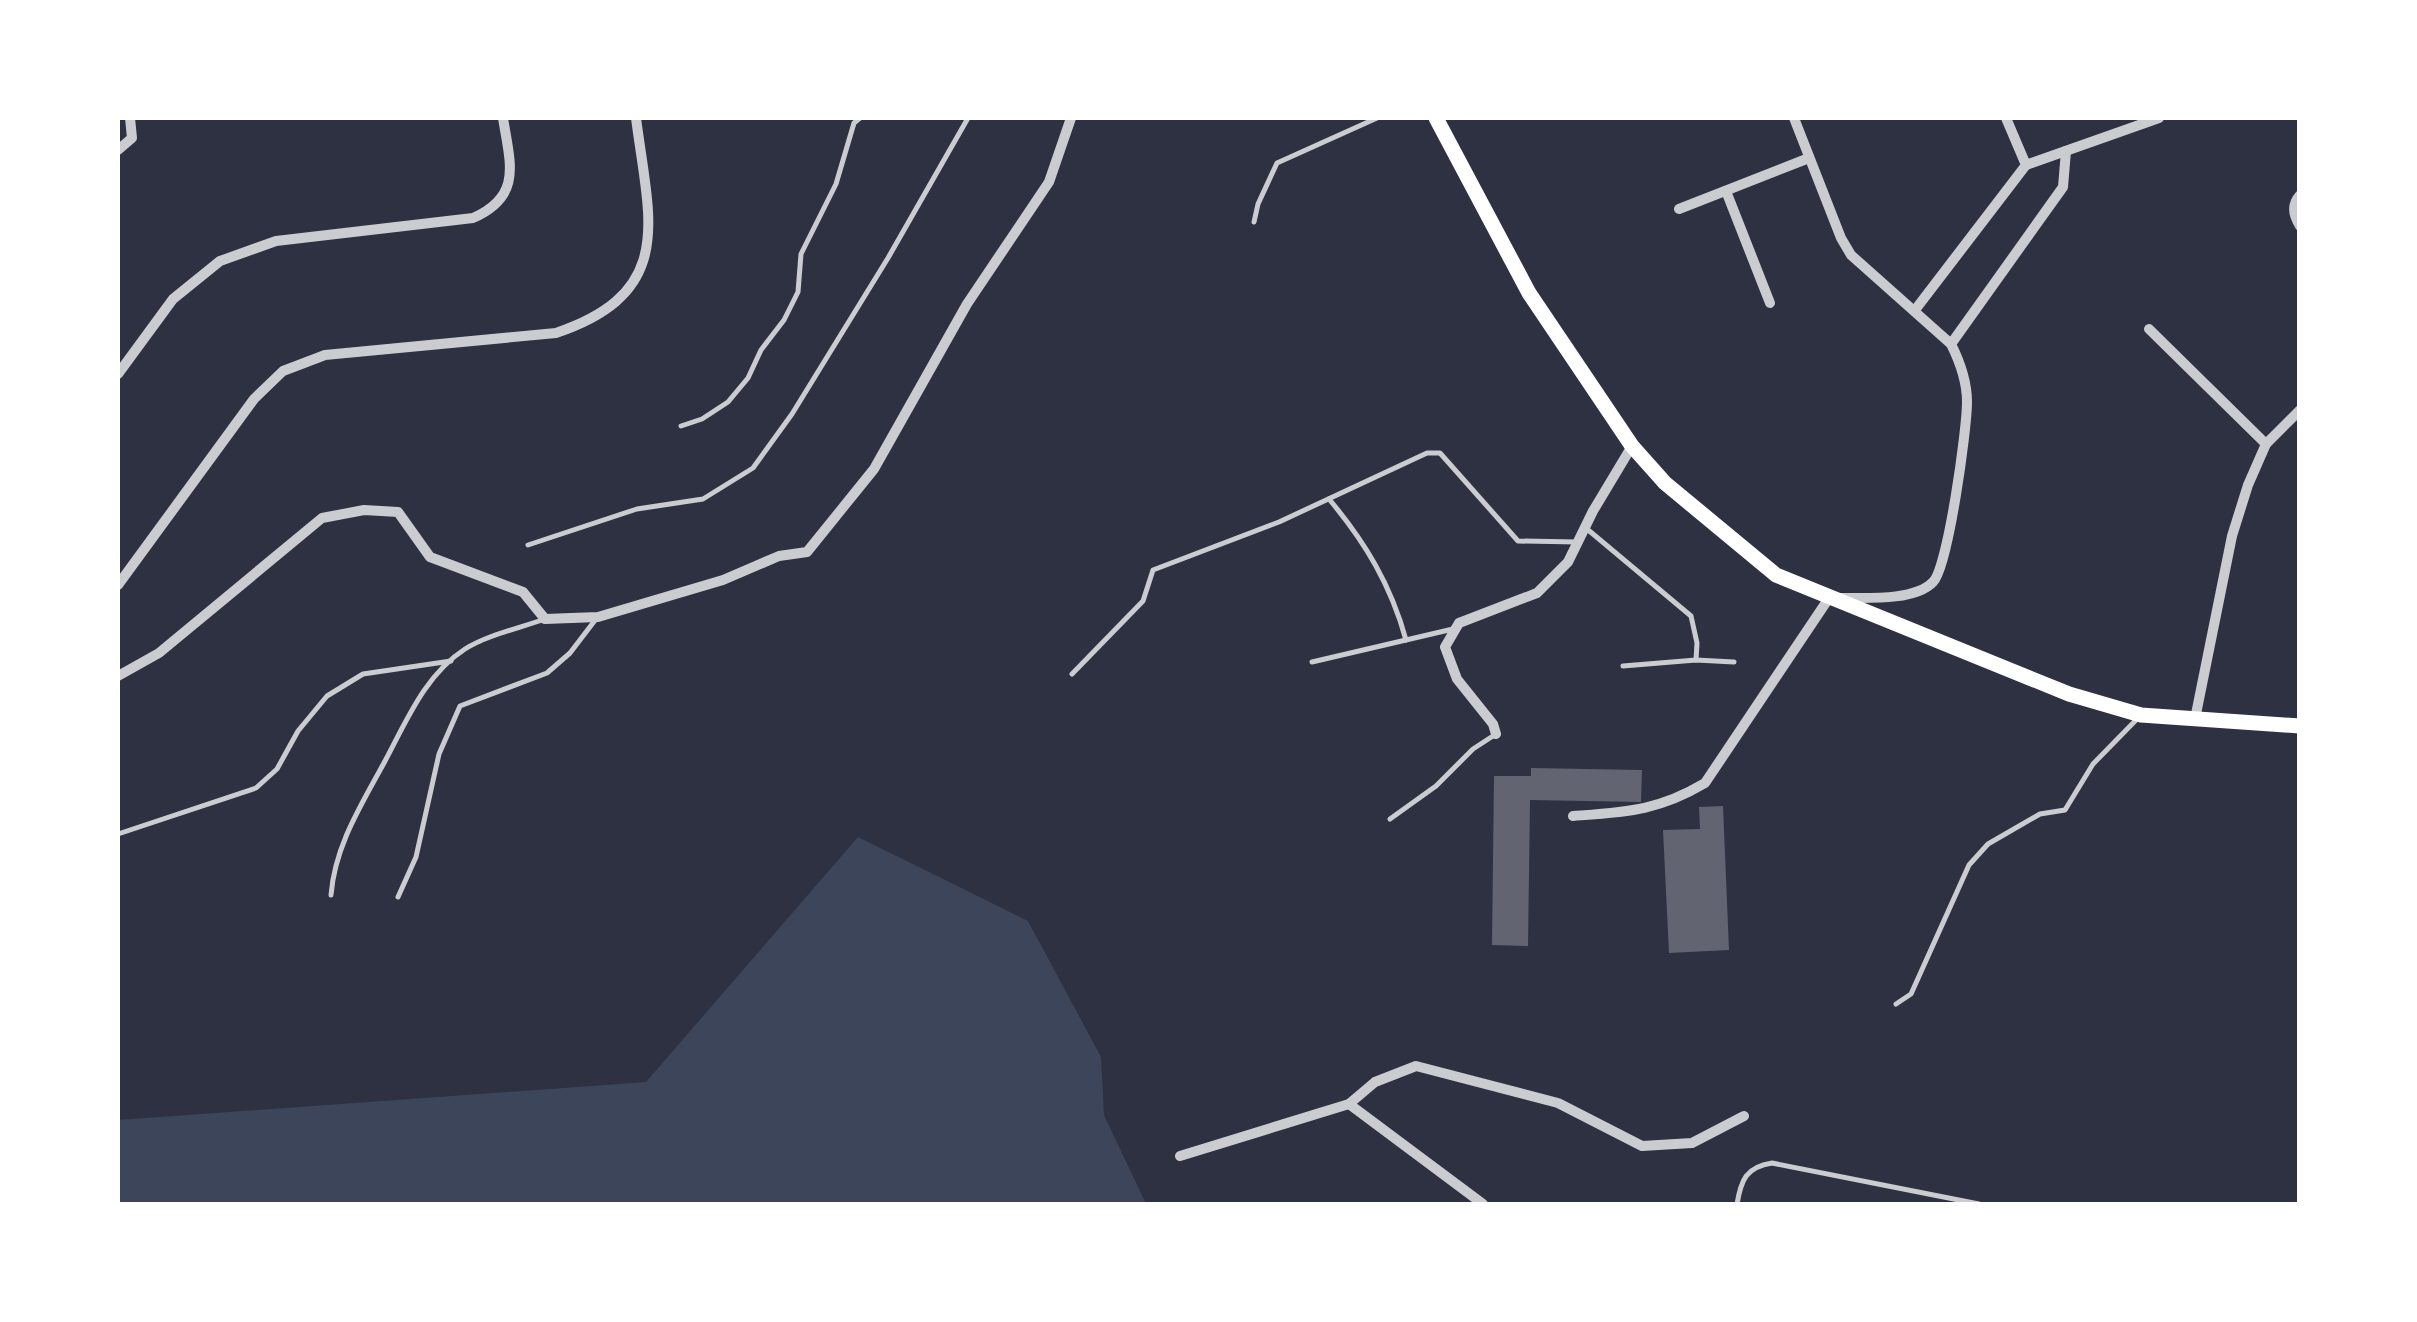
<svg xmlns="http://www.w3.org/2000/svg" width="2417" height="1322" viewBox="0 0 2417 1322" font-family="Ubuntu,sans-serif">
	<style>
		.green { fill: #3c4559 }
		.building { fill: #626471 }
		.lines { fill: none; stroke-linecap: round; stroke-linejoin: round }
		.service { stroke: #caccd0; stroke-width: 5 }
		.minor { stroke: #caccd0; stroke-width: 10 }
		.secondary { stroke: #fff; stroke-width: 15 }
	</style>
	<rect width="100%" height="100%" fill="#2d3142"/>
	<!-- green -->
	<polygon class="green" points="858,837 1028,921 1101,1057 1104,1115 1146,1204 118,1204 118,1120 646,1082"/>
	<!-- building -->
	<g class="building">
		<polygon points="1531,768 1642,770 1641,802 1530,800 1528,946 1492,945 1494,776 1531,776"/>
		<polygon points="1723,806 1729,950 1669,953 1663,830 1700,829 1699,807"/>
	</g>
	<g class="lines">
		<!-- service -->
		<g class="service">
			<polyline points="1254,222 1258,204 1277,163 1377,118"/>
			<polyline points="681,426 702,419 728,402 748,378 761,350 784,320 798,292 801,254 836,184 854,123 860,118"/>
			<path d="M1329,499C1365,542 1391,585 1406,640"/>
			<polyline points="1587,529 1691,616 1697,643 1696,660"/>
			<polyline points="528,545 637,509 703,499 753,468 792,414 888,258 968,118"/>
			<polyline points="1312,662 1453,629"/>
			<polyline points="1623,666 1696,660 1734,662"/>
			<polyline points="1072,674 1143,601 1153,570 1279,522 1427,453 1440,453 1518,541 1577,542"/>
			<polyline points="1390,819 1436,786 1473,749 1496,734"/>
			<polyline points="118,834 256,788 277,769 298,731 327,696 363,674 451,661"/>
			<path d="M331,895C335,845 362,804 385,761C407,720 425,675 465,649C487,635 520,628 545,619"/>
			<polyline points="398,897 416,857 439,754 460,706 547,673 570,653 596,619"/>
			<polyline points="1896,1004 1911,994 1969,865 1988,844 2040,814 2065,810 2093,764 2138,718"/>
			<path d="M1737,1204C1741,1180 1746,1167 1772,1163L1979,1204"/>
		</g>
		<!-- minor -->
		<g class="minor">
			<polyline points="118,150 132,138 130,118"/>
			<polyline points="2026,165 2159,118"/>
			<polyline points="1726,191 1770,303"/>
			<path d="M2300,195C2291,205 2293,215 2300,226"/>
			<polyline points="1679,209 1809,158"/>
			<polyline points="1915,310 2026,165 2006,118"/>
			<polyline points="2149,329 2266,444"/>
			<polyline points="1951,344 2063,187 2066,151"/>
			<path d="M118,374L173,299L220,261L276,241L473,218C523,196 510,163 503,118"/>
			<path d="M118,585L254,399L283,371L325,355L556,333C677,292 649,220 636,118"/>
			<polyline points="118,676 159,653 322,518 364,510 398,512 430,557 523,592 545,619 598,617 723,580 779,556 807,552 874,469 967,304 1049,182 1071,118"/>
			<polyline points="2195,719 2232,536 2248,485 2266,444 2300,410"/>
			<polyline points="1496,734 1493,724 1457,679 1445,647 1459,623 1537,593 1568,562 1593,511 1632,446"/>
			<path d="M1573,816C1626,812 1658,811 1705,783L1829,598C1857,597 1913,603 1933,582C1948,568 1967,429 1967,402C1967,381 1960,362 1951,344L1851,255L1841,238L1794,118"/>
			<polyline points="1349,1104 1483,1204"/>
			<polyline points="1180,1156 1349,1104 1375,1082 1416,1066 1558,1103 1642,1146 1692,1143 1744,1116"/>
		</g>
		<!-- secondary -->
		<polyline class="secondary" points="1436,118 1529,293 1632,446 1665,483 1776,575 2069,694 2141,715 2300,726"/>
	</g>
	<!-- border -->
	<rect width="2417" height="1322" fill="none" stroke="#ffffff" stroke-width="240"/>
</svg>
